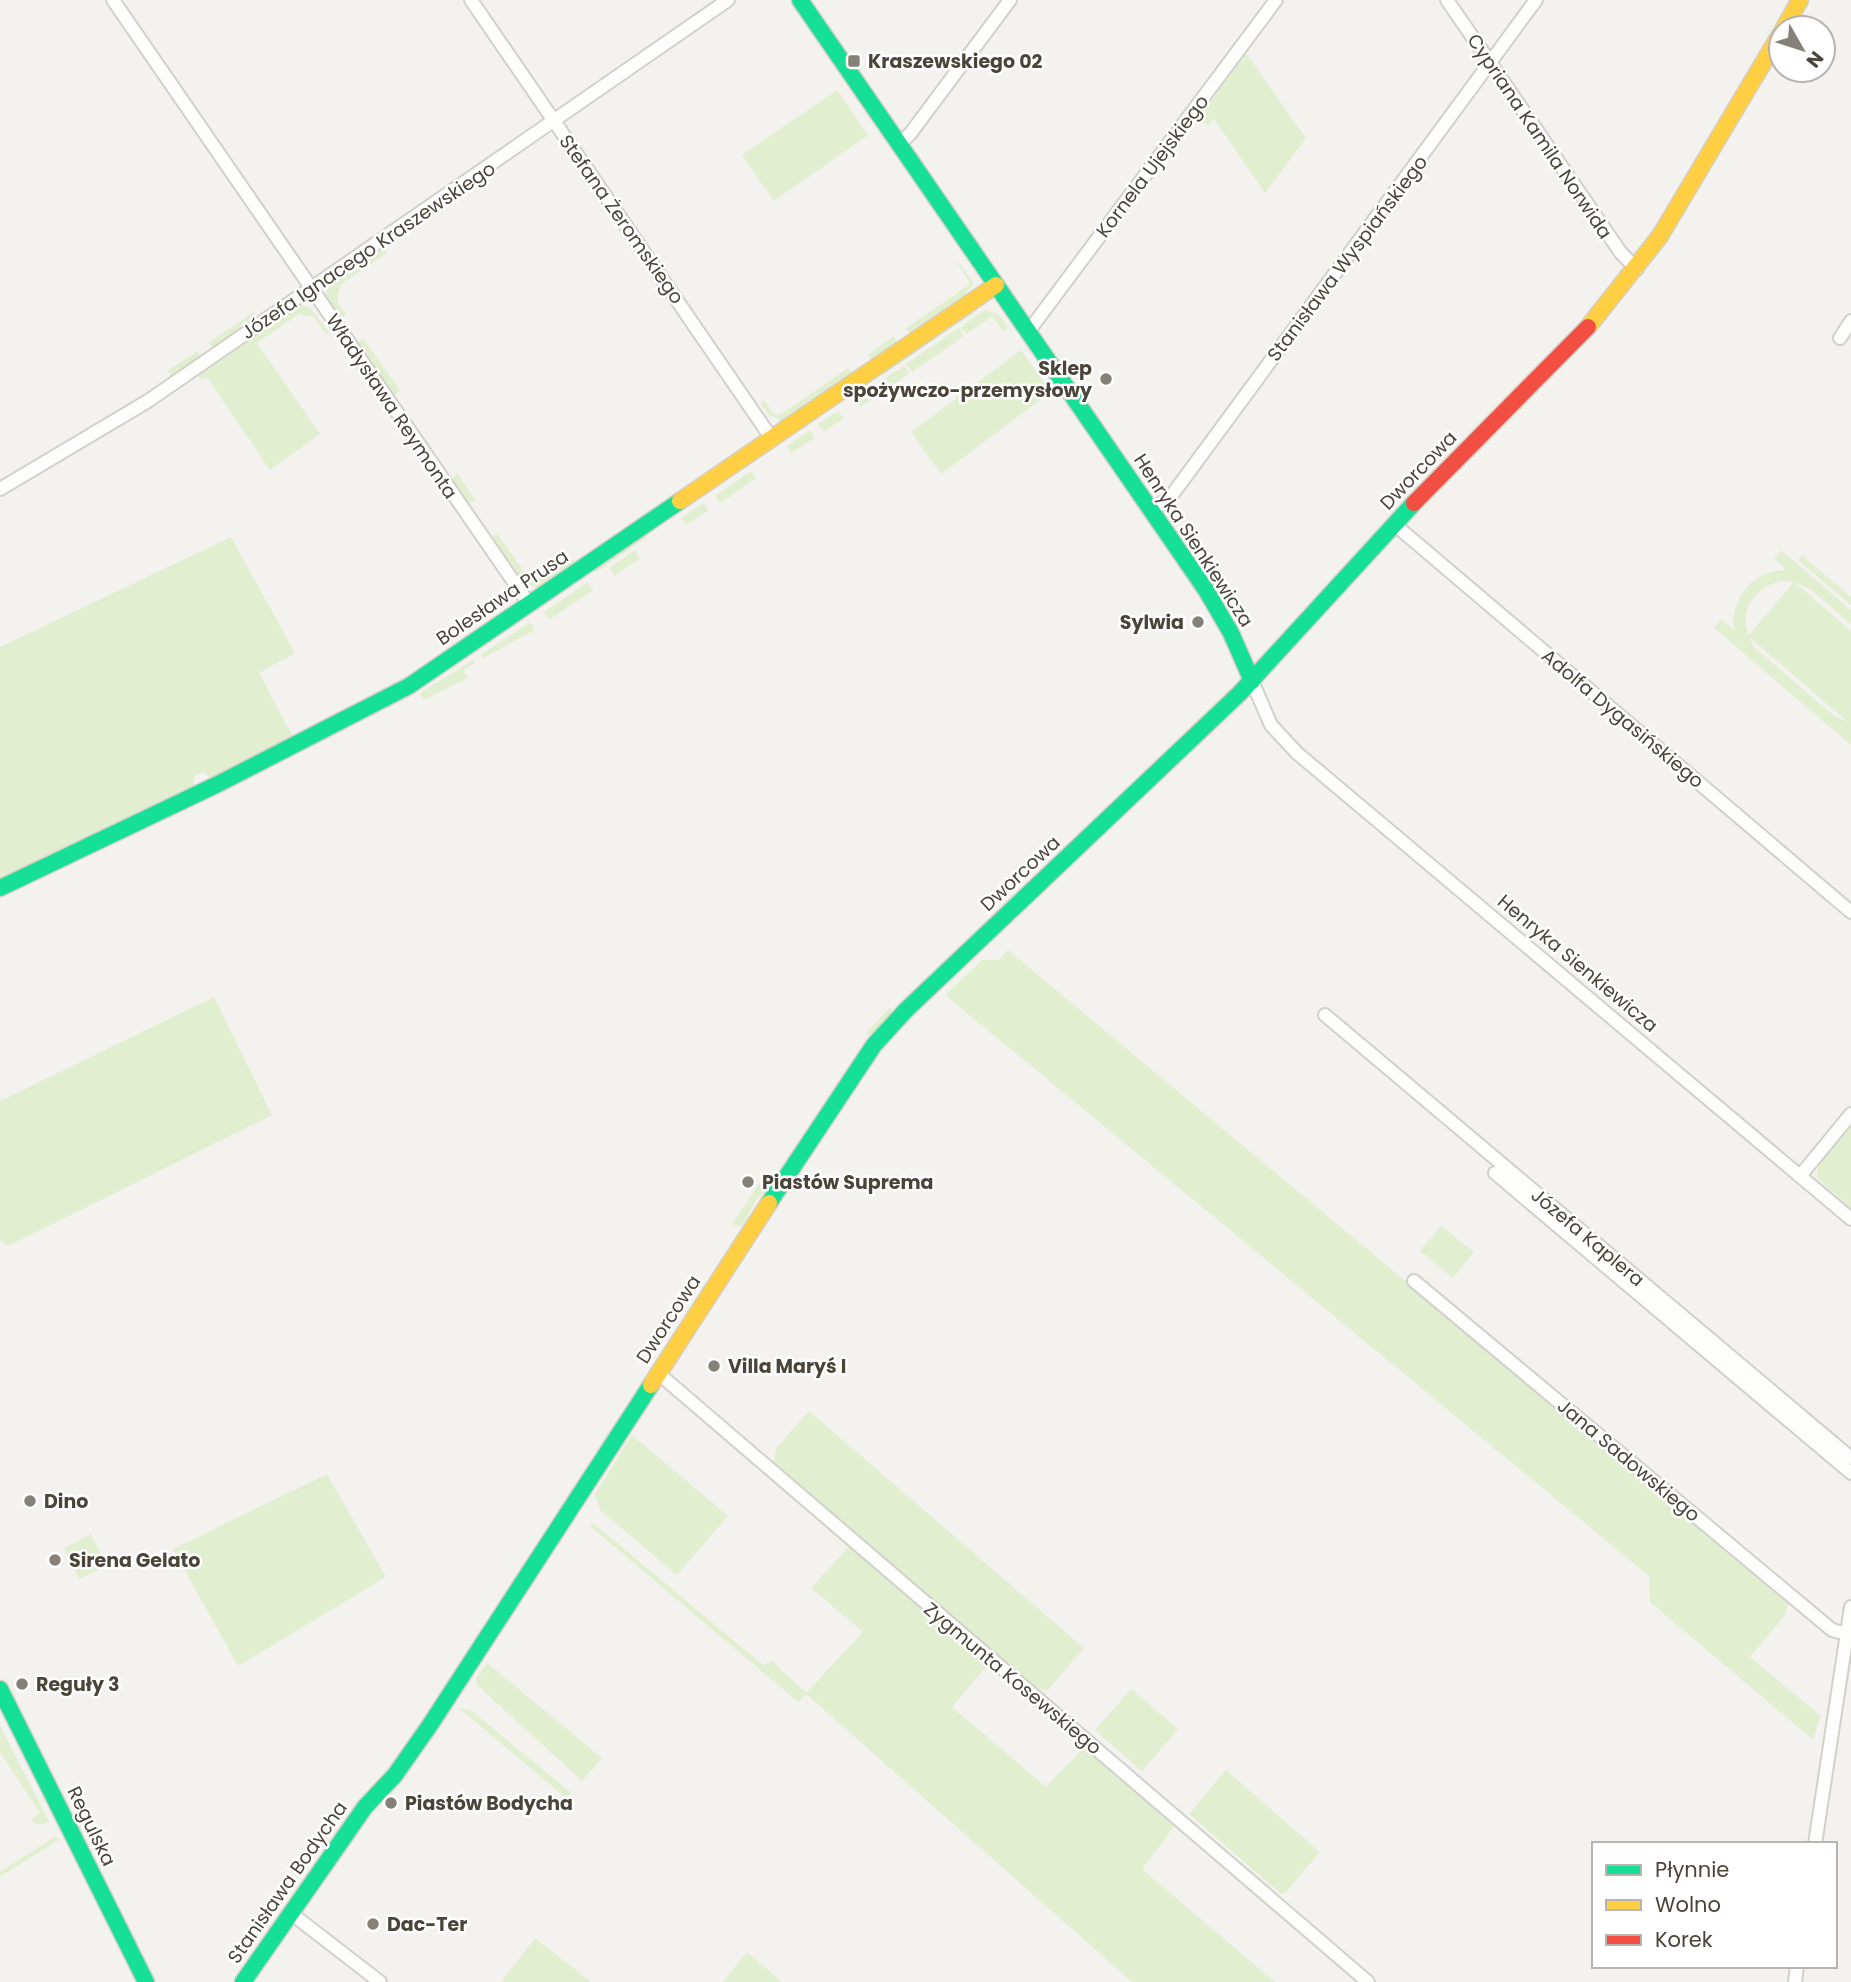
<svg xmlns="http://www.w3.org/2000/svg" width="1851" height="1982" viewBox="0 0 1851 1982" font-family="Poppins,sans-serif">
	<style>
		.green { fill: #e1eecf; fill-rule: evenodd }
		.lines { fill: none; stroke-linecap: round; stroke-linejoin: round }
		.street-casing { stroke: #d2d0cb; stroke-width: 16 }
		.fast-casing { stroke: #d3cfc5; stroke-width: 19 }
		.slow-casing { stroke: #d3cfc5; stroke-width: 19 }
		.jam-casing { stroke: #d3cfc5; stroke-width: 19 }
		.street { stroke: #fdfdfc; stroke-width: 12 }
		.fast { stroke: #16e098; stroke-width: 16 }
		.slow { stroke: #ffcf43; stroke-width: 16 }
		.jam { stroke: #f24e42; stroke-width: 16 }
		.poi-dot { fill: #868178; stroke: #fff; stroke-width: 2.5 }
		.labels { text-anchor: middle; stroke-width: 5; stroke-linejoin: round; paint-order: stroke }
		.poi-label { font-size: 19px; font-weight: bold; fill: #4b4439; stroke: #fff; text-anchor: start }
		.street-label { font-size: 19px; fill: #4b4439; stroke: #fff }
	</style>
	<rect width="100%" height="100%" fill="#f4f2ee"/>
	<!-- green -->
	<g class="green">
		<polygon points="1246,53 1306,138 1265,193 1214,119 1208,126 1199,118"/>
		<polygon points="837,90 868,135 774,201 742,155"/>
		<polygon points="383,248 387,253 340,285 337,301 346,314 340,319 325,296 327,287"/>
		<polygon points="953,254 974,284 966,292 968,296 913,335 905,329 970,284"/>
		<polygon points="299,304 310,308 329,332 326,334 314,317 299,314 257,343 320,434 270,470 207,377 201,380 197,374"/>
		<polygon points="976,307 978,310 883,375 883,370"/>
		<polygon points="984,310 998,314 1008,327 1003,331 992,316 966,334 961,327"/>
		<polygon points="254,312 255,319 214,347 208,343"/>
		<polygon points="959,328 964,336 912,372 906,364"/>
		<polygon points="894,336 898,345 874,361 867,355"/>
		<polygon points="363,338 400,391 393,396 357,345"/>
		<polygon points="1021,350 1051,392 941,474 911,432"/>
		<polygon points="198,351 200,357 171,376 167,371"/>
		<polygon points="904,366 910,373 891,386 885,378"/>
		<polygon points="848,368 853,375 785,422 779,422 779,419 769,415 761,404 764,400 774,414 780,415"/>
		<polygon points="871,388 877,396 860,407 855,399"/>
		<polygon points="838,411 844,418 824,432 818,424"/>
		<polygon points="810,430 815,438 792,453 787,446"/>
		<polygon points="751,471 756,478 720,503 715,496"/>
		<polygon points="457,473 474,498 477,501 466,503 451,480"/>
		<polygon points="704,503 709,510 686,525 681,518"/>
		<polygon points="497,533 527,576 545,578 573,559 576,565 543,587 526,586 491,539"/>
		<polygon points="642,535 647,537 595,573 595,567"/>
		<polygon points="231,537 295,653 259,673 292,735 314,725 315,727 212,780 204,772 194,776 194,789 0,881 0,647"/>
		<polygon points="635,550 640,558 614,576 609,568"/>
		<path d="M1781,550L1851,610V624L1810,589L1794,582L1851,631V745L1714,628L1721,619L1734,630C1730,598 1754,570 1786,570L1774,558ZM1781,581L1794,582L1748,636L1849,723L1834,716L1755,648C1736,620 1747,590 1781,581Z"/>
		<polygon points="1802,555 1851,597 1851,605 1798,560"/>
		<polygon points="588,582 593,590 549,620 544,612"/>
		<polygon points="530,622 535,630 483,658 481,655"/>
		<polygon points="473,660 475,663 463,670 468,678 424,700 420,693"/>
		<polygon points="1008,950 1789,1600 1785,1615 1750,1657 1821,1716 1813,1740 1650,1602 1649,1576 945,995 982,960 999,960"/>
		<polygon points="214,997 272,1115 8,1246 0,1240 0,1101"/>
		<polygon points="890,1007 893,1013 870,1036 866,1033"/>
		<polygon points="1851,1126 1851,1208 1817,1178 1818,1166"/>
		<polygon points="760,1182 764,1193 757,1198 742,1226 732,1225"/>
		<polygon points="1441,1226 1474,1252 1453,1278 1420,1251"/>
		<polygon points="809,1411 1084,1648 1048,1690 1037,1688 774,1464 776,1448"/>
		<polygon points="632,1435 728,1516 677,1575 600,1510 595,1494"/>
		<polygon points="327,1474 386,1577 238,1666 173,1549"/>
		<polygon points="593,1523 763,1665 772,1661 806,1693 863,1632 811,1588 851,1544 988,1659 988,1665 952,1707 1046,1787 1085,1746 1176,1824 1142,1869 1275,1982 1132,1982 806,1694 798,1702 590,1526"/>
		<polygon points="91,1534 107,1566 79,1579 64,1548"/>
		<polygon points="487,1663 602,1758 582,1781 477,1685 476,1679"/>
		<polygon points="1131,1689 1178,1729 1142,1771 1095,1730"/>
		<polygon points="459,1708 471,1710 571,1793 566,1798"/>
		<path d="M0,1726L49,1822C42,1826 36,1825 30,1820L40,1813L0,1752Z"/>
		<polygon points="1226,1770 1320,1852 1285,1893 1281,1894 1189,1814"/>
		<polygon points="56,1836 58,1840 0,1877 0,1872"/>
		<polygon points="535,1938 591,1982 501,1982"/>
		<polygon points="747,1952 782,1982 723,1982"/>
	</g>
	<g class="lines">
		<defs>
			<g id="street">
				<polyline points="113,0 529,604"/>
				<polyline points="471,0 772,439"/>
				<polyline points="1447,0 1621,253 1637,269"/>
				<polyline points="899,144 910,134 1010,0"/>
				<polyline points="1028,332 1276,0"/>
				<polyline points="1840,338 1851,321"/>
				<polyline points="0,489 148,401 728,0"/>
				<polyline points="1152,511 1172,495 1536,0"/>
				<polyline points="1394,524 1851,912"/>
				<polyline points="1252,681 1271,725 1297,753 1851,1219"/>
				<polyline points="1325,1015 1851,1458"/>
				<polyline points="1495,1173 1851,1473"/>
				<polyline points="1800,1176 1851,1114"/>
				<polyline points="1414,1281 1832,1630 1847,1634"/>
				<polyline points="658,1373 1368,1982"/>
				<polyline points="1815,1844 1851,1607"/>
				<polyline points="292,1914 380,1982"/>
				<polyline points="1795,1982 1797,1966"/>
			</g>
			<g id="fast">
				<polyline points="800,0 1206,590 1231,633 1252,681"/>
				<polyline points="0,888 218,784 409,686 680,501"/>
				<polyline points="769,1203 874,1045 906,1010 1240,693 1414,503"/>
				<polyline points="0,1689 146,1982"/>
				<polyline points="243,1982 365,1807 395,1775 430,1725 651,1385"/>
			</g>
			<g id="slow">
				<polyline points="1784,28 1800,0"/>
				<polyline points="1588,327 1660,236 1781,33"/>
				<polyline points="680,501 996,285"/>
				<polyline points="651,1385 769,1203"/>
			</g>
			<polyline id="jam" points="1414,503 1588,327"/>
		</defs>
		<!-- street casing -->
		<use href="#street" class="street-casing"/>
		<!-- fast casing -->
		<use href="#fast" class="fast-casing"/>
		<!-- slow casing -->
		<use href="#slow" class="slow-casing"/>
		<!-- jam casing -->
		<use href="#jam" class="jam-casing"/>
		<!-- street -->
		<use href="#street" class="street"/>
		<!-- fast -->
		<use href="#fast" class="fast"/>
		<!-- slow -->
		<use href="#slow" class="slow"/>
		<!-- jam -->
		<use href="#jam" class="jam"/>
	</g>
	<!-- markers -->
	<g class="poi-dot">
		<rect x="847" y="54" width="14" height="14" rx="3.5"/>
		<circle cx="1106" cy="379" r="7"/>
		<circle cx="1198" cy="622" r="7"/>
		<circle cx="748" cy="1182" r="7"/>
		<circle cx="714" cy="1366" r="7"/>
		<circle cx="30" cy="1501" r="7"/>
		<circle cx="55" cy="1560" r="7"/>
		<circle cx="22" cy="1684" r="7"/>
		<circle cx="391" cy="1803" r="7"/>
		<circle cx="373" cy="1924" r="7"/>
	</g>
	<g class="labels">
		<!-- poi labels -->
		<g class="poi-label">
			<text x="868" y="68">Kraszewskiego 02</text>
			<text x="1092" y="375" text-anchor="end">Sklep<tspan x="1092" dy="22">spożywczo-przemysłowy</tspan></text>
			<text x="1184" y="629" text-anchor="end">Sylwia</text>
			<text x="762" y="1189">Piastów Suprema</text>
			<text x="728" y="1373">Villa Maryś I</text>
			<text x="44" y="1508">Dino</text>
			<text x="69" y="1567">Sirena Gelato</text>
			<text x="36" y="1691">Reguły 3</text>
			<text x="405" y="1810">Piastów Bodycha</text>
			<text x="387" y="1931">Dac-Ter</text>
		</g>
		<!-- street labels -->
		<g class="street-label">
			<text transform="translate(1540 136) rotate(56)" y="7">Cypriana Kamila Norwida</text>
			<text transform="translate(1152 166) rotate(-53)" y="7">Kornela Ujejskiego</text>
			<text transform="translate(622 219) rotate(55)" y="7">Stefana Żeromskiego</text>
			<text transform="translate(368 250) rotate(-34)" y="7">Józefa Ignacego Kraszewskiego</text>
			<text transform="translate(1347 258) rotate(-53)" y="7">Stanisława Wyspiańskiego</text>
			<text transform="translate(392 406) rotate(56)" y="7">Władysława Reymonta</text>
			<text transform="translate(1418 470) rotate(-46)" y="7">Dworcowa</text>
			<text transform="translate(1194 540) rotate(57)" y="7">Henryka Sienkiewicza</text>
			<text transform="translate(502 597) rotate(-34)" y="7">Bolesława Prusa</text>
			<text transform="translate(1623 718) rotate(40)" y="7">Adolfa Dygasińskiego</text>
			<text transform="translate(1020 873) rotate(-43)" y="7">Dworcowa</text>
			<text transform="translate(1578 963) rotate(40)" y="7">Henryka Sienkiewicza</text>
			<text transform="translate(1588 1237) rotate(40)" y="7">Józefa Kaplera</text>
			<text transform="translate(668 1319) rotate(-57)" y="7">Dworcowa</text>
			<text transform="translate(1629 1460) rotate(40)" y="7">Jana Sadowskiego</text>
			<text transform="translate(1013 1678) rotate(40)" y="7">Zygmunta Kosewskiego</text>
			<text transform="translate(92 1826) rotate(64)" y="7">Regulska</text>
			<text transform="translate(287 1882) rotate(-55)" y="7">Stanisława Bodycha</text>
		</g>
	</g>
	<!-- legend -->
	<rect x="1592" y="1842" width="245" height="126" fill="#ffffff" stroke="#b7b4b0" stroke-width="2"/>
	<rect x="1606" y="1865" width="35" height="10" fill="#16e098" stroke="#b7b4b0" stroke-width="2"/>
	<text x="1655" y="1877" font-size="21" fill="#4b4439">Płynnie</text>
	<rect x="1606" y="1900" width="35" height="10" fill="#ffcf43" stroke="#b7b4b0" stroke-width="2"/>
	<text x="1655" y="1912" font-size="21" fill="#4b4439">Wolno</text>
	<rect x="1606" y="1935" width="35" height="10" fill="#f24e42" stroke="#b7b4b0" stroke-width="2"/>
	<text x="1655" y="1947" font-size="21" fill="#4b4439">Korek</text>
	<!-- north arrow -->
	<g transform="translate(1802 49) rotate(129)"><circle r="33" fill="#ffffff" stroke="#b7b4b0" stroke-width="2"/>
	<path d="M0-5L12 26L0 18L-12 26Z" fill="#868178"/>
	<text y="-10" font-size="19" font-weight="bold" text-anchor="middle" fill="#4b4439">N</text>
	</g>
</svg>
